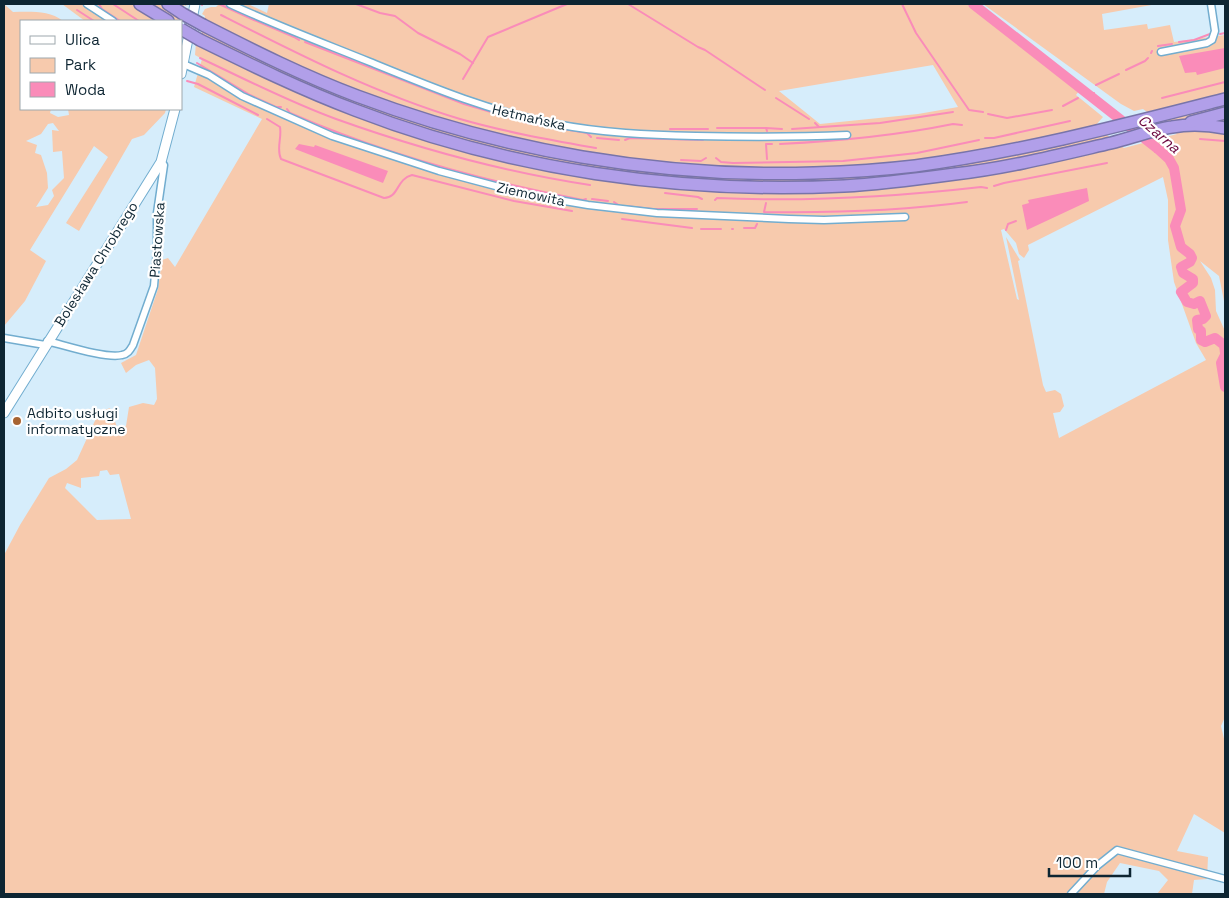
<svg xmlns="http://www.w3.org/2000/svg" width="1229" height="898" viewBox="0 0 1229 898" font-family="'Space Grotesk',sans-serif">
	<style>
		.green { fill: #f7caad; fill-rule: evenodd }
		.water { fill: #fa8cb9 }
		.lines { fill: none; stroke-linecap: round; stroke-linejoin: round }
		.stream { stroke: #fa8cb9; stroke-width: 2 }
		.river { stroke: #fa8cb9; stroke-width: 10 }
		.street-casing { stroke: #72adcf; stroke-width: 9 }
		.secondary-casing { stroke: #72adcf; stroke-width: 11 }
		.highway-casing { stroke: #7874a9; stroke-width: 14 }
		.street { stroke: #fff; stroke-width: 6 }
		.secondary { stroke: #fff; stroke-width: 9 }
		.highway { stroke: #b19fe9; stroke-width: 11 }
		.highway-bridge-casing { stroke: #7874a9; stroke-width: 14; stroke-linecap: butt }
		.highway-bridge { stroke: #b19fe9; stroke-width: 11 }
		.poi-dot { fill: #a76432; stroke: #fff; stroke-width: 2 }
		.labels { text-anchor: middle; stroke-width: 4.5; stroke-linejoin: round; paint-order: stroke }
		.street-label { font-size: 14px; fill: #0d2532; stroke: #fff }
		.poi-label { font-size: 14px; fill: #0d2532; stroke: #fff; text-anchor: start }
		.water-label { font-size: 15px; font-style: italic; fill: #6a043d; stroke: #fff }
	</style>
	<rect width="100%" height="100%" fill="#d6edfb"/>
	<!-- green -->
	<g class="green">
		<path d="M4,4L13,12C30,12 49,10 63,21H21V109H51L50,113L58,117L69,115L68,109H166L165,113L144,135L132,139L79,231L66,223L108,157L94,146L30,250L46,261L25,301L4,326ZM53,123L59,131L52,130L53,152L62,151L64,178L52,190L54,196L48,205L36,207L48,188L47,173L41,155L35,153L37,145L26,141L41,134L48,124Z"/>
		<polygon points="62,4 187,4 186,6 184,5 181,21 85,21"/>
		<path d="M216,4H248L267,13L269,4H967L1079,91L1076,95L1103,117L1095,126L1124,148L1177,134L1143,109L1134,111L1121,104L983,4H1157L1102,14L1104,30L1147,24L1148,29L1170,25L1174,42L1225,35V306L1219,276L1200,261L1211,278L1215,290L1216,311L1225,331V717L1221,726L1225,743V833L1194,814L1177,851L1208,857L1207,879L1194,880L1192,894H1157L1168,880L1159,871L1120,863L1107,882L1104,894H4V555L20,525L49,478L66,469L77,460L99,412L110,408L117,427L126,426L129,407L143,403L154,405L157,399L155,368L149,360L136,365L126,373L121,363L136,355L158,289L162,260L168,258L175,267L262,119L194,87L202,59L195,55L196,43L199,44L205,16L202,14L205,9L211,7H216L218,5ZM933,65L958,107L918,114L820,124L779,91ZM1163,177L1168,200V240L1174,282L1196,343L1206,360L1059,438L1053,413L1060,412L1064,406L1061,394L1055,390L1046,392L1043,385L1018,261L1020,260L1006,237L1019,300L1017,299L1001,230L1004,229L1016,243L1019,254L1024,258L1029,250L1028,245ZM107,470L110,475L119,474L131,519L97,520L65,488L67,483L81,488V478L99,476L100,471Z"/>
	</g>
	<!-- water -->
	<g class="water">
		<polygon points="1225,48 1225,68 1197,75 1196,72 1185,73 1179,56"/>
		<polygon points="299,144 314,147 315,145 388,171 383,183 295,149"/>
		<polygon points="1087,188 1089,201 1027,230 1022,205 1029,203 1028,200"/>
	</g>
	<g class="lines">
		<!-- stream -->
		<g class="stream">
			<polyline points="68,4 69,4"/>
			<polyline points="99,4 102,9 120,21"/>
			<polyline points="113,4 139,21"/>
			<polyline points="219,4 254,20 294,37 299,40"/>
			<polyline points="356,4 380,13 395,16 418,33 460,54 473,63"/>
			<polyline points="628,4 698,47 705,50 765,90"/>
			<polyline points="902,4 916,33 969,110 983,112"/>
			<polyline points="202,5 202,4"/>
			<polyline points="77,10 94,21"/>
			<path d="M221,15C298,54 376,94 460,119C505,132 551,140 596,148"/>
			<polyline points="1220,34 1225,33"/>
			<polyline points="305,42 464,104 528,123 587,133 591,137"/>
			<polyline points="1179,42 1194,40 1210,34"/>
			<polyline points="1158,46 1172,44"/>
			<polyline points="1151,53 1152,51"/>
			<path d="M200,58C245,79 289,102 336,119C417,148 504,172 590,185"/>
			<polyline points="197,63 250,95 276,107 281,107"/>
			<polyline points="1126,70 1145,61 1148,58"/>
			<polyline points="463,79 488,37 567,4"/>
			<polyline points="187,81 198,84 258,115"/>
			<polyline points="1096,85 1119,74"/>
			<polyline points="1083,93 1094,93"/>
			<polyline points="776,98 809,119"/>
			<polyline points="1162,98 1225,82"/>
			<polyline points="1063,106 1078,98"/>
			<path d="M287,109L290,113C384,154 482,181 583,200L586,199"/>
			<polyline points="988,114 1007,118 1052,110"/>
			<path d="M267,119L280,127C282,138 276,149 281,159L384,198C399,198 396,179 412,175L514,201L572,211"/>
			<polyline points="815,123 819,127"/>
			<polyline points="717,128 766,128"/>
			<polyline points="670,129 708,129"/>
			<polyline points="792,129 880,123 953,112"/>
			<polyline points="767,131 766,128 782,129"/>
			<polyline points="597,138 619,140"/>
			<polyline points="985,138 994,138 1070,121"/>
			<polyline points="1200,139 1225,141"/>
			<polyline points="625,140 630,138 703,140"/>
			<path d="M780,144C841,141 894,136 953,124L962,125"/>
			<polyline points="1155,152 1158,149"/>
			<polyline points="716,158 721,162 733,163 843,161 917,153 979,140"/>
			<polyline points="767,159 766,144 772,144"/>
			<polyline points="1169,159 1172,159"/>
			<polyline points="681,160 701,161 706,158"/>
			<polyline points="994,186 1004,183 1107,163"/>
			<polyline points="665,193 698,197 702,199"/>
			<polyline points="592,199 608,201"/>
			<path d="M715,200L717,198C806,202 893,197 981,187L987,188"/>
			<polyline points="614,202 620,206"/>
			<path d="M766,203L764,212C833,213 899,211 967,202"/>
			<polyline points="625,206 653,209 697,209"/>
			<polyline points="622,219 692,228"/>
			<polyline points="744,228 755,228 757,224"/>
			<polyline points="701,229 721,229"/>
			<polyline points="732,229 733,229"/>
			<polyline points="1006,230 1008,224 1016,221"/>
		</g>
		<!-- river -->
		<g class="river">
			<polyline points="973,4 1158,149 1169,159 1174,168 1181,210 1175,226 1181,247 1190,254 1192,258 1190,262 1181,267 1183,273 1193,279 1193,283 1181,292 1187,302 1194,304 1200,301 1206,316 1203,319 1197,320 1198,329 1201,331 1201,340 1205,342 1215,338 1224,345 1225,353"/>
			<polyline points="1225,355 1221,363 1225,387"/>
		</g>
		<defs>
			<g id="street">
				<polyline points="87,4 113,21"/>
				<path d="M230,4C275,25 323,43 370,62C431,87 491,112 556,124C602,133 649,135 696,136C746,137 797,137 847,135"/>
				<polyline points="1161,52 1207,43 1212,40 1215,31 1211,4"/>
				<polyline points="181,63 209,75 242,96 332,136 439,171 529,195 588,205 657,213 789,219 824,220 905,217"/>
				<polyline points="4,338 45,345"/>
				<path d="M47,341C64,345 106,359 122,355C128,354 130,350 133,345L154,286L157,250V213L164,165L161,162"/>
				<polyline points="1071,894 1097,866 1117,850 1225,879"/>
			</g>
			<g id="secondary">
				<polyline points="181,74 195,4"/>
				<polyline points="4,413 161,162 175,109"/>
			</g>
			<g id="highway">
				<polyline points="140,4 168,21"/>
				<polyline points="168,4 183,14"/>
				<path d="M203,25C254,51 304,76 357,96C503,151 659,178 814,173C848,172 881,170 915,166C1020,152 1123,125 1225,99"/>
				<path d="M200,40C251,65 302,90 355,110C510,170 678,194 844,186C881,184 918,179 955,174C1007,168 1059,155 1111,143C1131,138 1152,130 1172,127C1189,124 1209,125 1225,128"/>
				<polyline points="1191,122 1225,113"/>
			</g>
		</defs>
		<!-- street casing -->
		<use href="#street" class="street-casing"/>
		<!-- secondary casing -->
		<use href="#secondary" class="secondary-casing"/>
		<!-- highway casing -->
		<use href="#highway" class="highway-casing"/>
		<!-- street -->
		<use href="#street" class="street"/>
		<!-- secondary -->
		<use href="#secondary" class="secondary"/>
		<!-- highway -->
		<use href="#highway" class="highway"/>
		<defs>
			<g id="highway-bridge">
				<polyline points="183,14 203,25"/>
				<polyline points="181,29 200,40"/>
			</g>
		</defs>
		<!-- highway-bridge casing -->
		<use href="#highway-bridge" class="highway-bridge-casing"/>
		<!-- highway-bridge -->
		<use href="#highway-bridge" class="highway-bridge"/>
	</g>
	<!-- markers -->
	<circle class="poi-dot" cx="17" cy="421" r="5"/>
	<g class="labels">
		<!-- street labels -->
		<g class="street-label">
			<text transform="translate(529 117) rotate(13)" y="5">Hetmańska</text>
			<text transform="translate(531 194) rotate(12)" y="5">Ziemowita</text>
			<text transform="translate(157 240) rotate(-86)" y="5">Piastowska</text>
			<text transform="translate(96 264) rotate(-58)" y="5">Bolesława Chrobrego</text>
		</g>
		<!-- poi labels -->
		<g class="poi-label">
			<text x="27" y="418">Adbito usługi<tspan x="27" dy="16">informatyczne</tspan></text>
		</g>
		<!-- water labels -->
		<g class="water-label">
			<text transform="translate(1159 134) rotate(41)" y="5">Czarna</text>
		</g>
	</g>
	<!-- border -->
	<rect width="1229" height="898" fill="none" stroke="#0d2532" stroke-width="10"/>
	<!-- legend -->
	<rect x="20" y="20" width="162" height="90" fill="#ffffff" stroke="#9ea8ad"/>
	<rect x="30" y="36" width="25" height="8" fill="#ffffff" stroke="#9ea8ad"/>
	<text x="65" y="45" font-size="15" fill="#0d2532">Ulica</text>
	<rect x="30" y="58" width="25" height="15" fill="#f7caad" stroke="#9ea8ad"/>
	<text x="65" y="70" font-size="15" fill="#0d2532">Park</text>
	<rect x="30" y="82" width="25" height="15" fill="#fa8cb9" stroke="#9ea8ad"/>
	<text x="65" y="95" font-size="15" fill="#0d2532">Woda</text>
	<!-- scale -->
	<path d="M1049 868v8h81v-8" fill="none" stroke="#0d2532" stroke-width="2.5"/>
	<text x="1056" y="868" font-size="15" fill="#0d2532" stroke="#ffffff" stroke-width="4" paint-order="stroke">100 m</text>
</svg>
